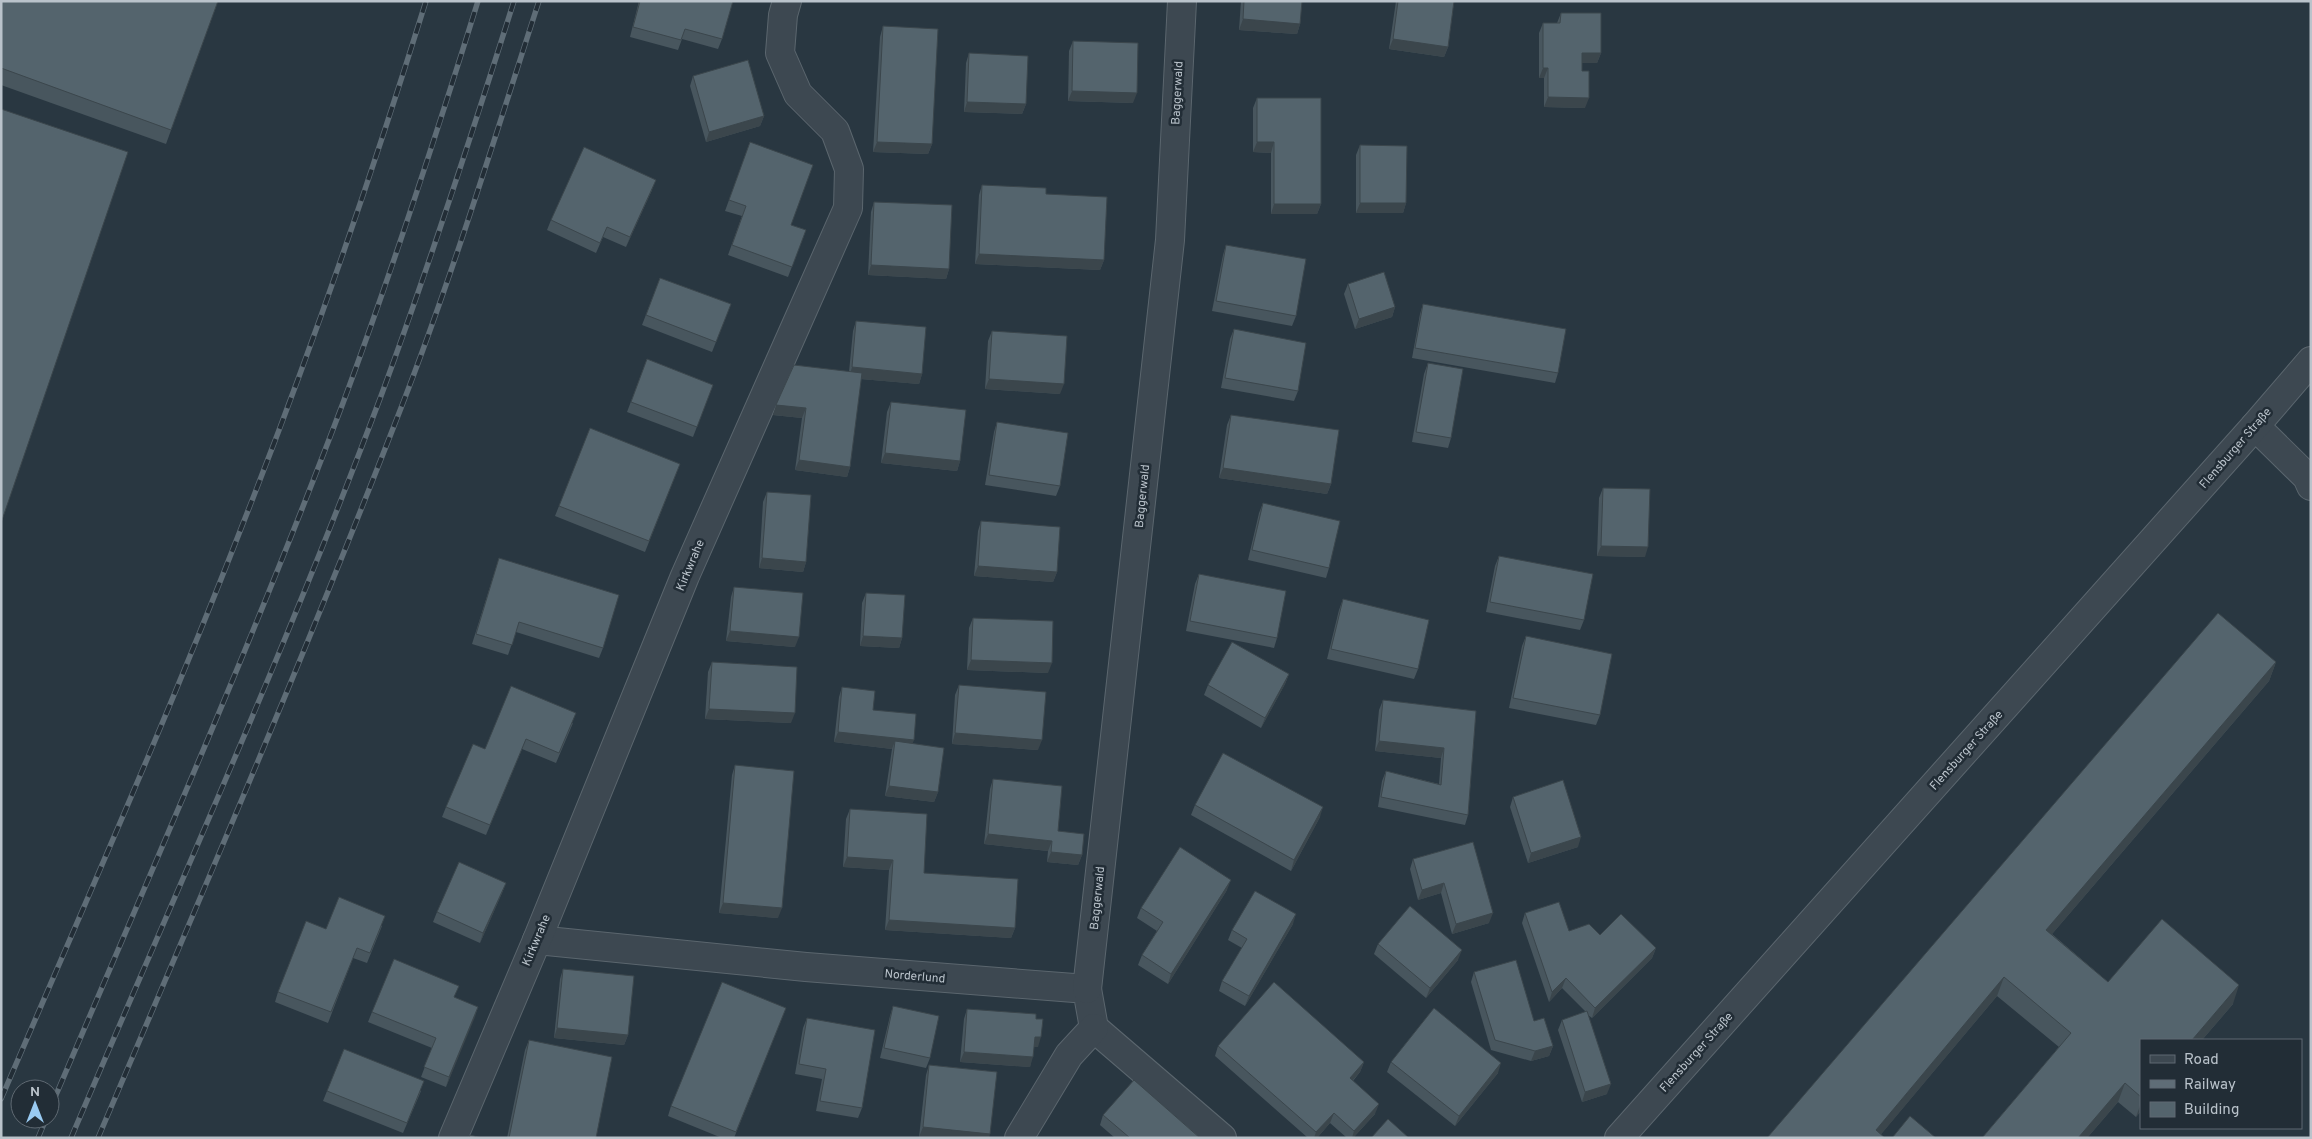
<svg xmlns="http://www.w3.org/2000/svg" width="2312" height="1139" viewBox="0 0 2312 1139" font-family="Overpass,sans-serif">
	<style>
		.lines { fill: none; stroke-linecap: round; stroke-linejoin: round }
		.minor-casing { stroke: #5b666e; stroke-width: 30 }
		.tertiary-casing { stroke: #5b666e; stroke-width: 30 }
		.minor { stroke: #3d4851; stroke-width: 28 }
		.tertiary { stroke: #3d4851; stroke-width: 28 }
		.rail-casing { stroke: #5f6d77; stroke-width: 5.5 }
		.rail { stroke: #222d36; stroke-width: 4; stroke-dasharray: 11; stroke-linecap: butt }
		.wall { fill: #48565e }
		.shaded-wall { fill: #3b464c }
		.building { fill: #54646d; stroke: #3b464c }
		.labels { text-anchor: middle; stroke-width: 5; stroke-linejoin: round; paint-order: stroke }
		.street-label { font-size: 12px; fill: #bac3cb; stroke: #222d36 }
	</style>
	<rect width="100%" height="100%" fill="#293741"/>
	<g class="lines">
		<defs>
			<g id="minor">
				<polyline points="2255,426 2307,477 2311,486"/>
				<polyline points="537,940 806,967 1087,989 1094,1028 1222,1138"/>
				<polyline points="1087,989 1170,240 1182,1"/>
				<polyline points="453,1138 537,940 685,576 848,208 849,169 835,131 798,94 780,53 783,15 787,1"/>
				<polyline points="1019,1138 1069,1055 1094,1028"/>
			</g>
			<polyline id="tertiary" points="1619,1138 2255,426 2311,361"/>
		</defs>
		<!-- minor casing -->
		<use href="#minor" class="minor-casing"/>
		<!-- tertiary casing -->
		<use href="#tertiary" class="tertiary-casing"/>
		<!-- minor -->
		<use href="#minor" class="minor"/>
		<!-- tertiary -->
		<use href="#tertiary" class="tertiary"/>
		<defs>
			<g id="rail">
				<path d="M1,1099C83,908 167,719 242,526C310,354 371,178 426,1"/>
				<path d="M50,1109C150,874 253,641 343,403C392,271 436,136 478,1"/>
				<polyline points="38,1138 46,1119"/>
				<path d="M71,1138C176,892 287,647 381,396C429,266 472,134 514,1"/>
				<path d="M98,1138C201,896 306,653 401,408C453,274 495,137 539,1"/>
			</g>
		</defs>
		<!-- rail casing -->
		<use href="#rail" class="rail-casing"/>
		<!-- rail -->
		<use href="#rail" class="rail"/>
	</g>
	<!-- wall -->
	<g class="wall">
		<polygon points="1,1 218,1 166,144 1,85"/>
		<polygon points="639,1 733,1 722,39 718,49 682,39 678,50 630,37"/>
		<polygon points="1241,1 1302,1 1300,24 1297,34 1239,30"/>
		<polygon points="1396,1 1454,1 1448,47 1444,57 1389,49"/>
		<polygon points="1561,13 1601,53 1597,63 1582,63 1582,71 1585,108 1544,107 1544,78 1539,78 1539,33 1543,23 1557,23"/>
		<polygon points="883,26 932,144 928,154 873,152 880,37"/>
		<polygon points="1073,41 1133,103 1068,101 1069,51"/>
		<polygon points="969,53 1026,104 1022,114 964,112 966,63"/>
		<polygon points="693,76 764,116 760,126 706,142 690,86"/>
		<polygon points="1257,98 1321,204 1317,214 1271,214 1271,153 1253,152 1253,108"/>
		<polygon points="750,142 791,225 806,230 788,277 728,255 742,216 725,211"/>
		<polygon points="1360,145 1406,203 1403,213 1356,213 1356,155"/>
		<polygon points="982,185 1046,194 1104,260 1100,270 975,264 979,195"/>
		<polygon points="652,190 626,247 603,237 596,253 547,230 551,220"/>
		<polygon points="874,202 949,269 946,279 868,275 871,212"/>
		<polygon points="1226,245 1296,316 1292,326 1212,311 1223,255"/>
		<polygon points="660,278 731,304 712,352 642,325"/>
		<polygon points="1348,284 1395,307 1392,317 1355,329 1344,294"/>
		<polygon points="1423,304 1558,373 1555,383 1412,358 1420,314"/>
		<polygon points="856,321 922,374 919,384 861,379 850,467 847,477 795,470 802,418 773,415 849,372 853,331"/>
		<polygon points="1234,329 1298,391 1294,401 1221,388 1230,339"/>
		<polygon points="992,331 1060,394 985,389 988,341"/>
		<polygon points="647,359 713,385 693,437 627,412"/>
		<polygon points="1428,363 1451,438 1448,448 1412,442 1424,374"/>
		<polygon points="891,402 960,461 957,471 881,463 887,412"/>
		<polygon points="1231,415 1331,484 1327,494 1219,478 1227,425"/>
		<polygon points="997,422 1060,486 1056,496 985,485 994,432"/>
		<polygon points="680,464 645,552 555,516 559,506"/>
		<polygon points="1603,488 1645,557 1597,556 1599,498"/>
		<polygon points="767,492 806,562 803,572 759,568 763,502"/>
		<polygon points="1263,503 1329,568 1326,578 1248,560 1259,513"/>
		<polygon points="981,521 1057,572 1053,582 974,576 978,531"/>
		<polygon points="1499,556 1584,620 1580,630 1486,612 1495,566"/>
		<polygon points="499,558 603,648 599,658 516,632 508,655 472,644"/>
		<polygon points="1199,574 1277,638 1274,648 1186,631 1195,584"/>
		<polygon points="734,587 795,647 726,641 731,597"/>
		<polygon points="866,593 902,638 899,648 860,646 862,603"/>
		<polygon points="1343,599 1418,669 1414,679 1327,659 1339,610"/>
		<polygon points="973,618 1048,673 967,670 969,628"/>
		<polygon points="1526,636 1600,715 1596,725 1509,708 1522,646"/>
		<polygon points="712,662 791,723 705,719 708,672"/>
		<polygon points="2276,662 2269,681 2052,934 2108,982 2233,1004 2202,1040 2141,1040 2141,1111 2136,1117 2118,1102 2087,1138 1982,1138 2059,1047 1997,996 1881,1134 1767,1138"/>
		<polygon points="1289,674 1285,684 1261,728 1204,695 1208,685"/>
		<polygon points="959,685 1038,750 952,744 955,695"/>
		<polygon points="842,687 873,710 913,744 938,792 934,802 885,796 892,749 834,742 839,697"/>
		<polygon points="1383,700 1476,711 1468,815 1465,825 1378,807 1382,781 1386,771 1439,784 1441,758 1375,751 1379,710"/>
		<polygon points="573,723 556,763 522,749 486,835 442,817 446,807 485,749"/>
		<polygon points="735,765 778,918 719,913 732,775"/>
		<polygon points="993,779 1082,855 1078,865 1047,862 1048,851 984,844 990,789"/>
		<polygon points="1513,797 1578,847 1528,863 1510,807"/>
		<polygon points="1195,805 1320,817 1291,871 1191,815"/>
		<polygon points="850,809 924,873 1015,928 1011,938 885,930 889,870 843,867 846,819"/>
		<polygon points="1473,842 1489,923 1452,934 1441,893 1418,900 1410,869 1413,859"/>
		<polygon points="506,883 502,893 480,943 433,922 437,912"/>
		<polygon points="1227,890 1168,984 1138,965 1142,955 1157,931 1137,918 1141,908"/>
		<polygon points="1525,913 1569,931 1600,935 1656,948 1652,958 1592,1018 1588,1015 1607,1094 1582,1102 1558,1030 1562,1020 1586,1012 1562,988 1549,1002 1522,923"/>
		<polygon points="1293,924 1245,1006 1219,991 1222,981 1242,948 1228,940 1232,930"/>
		<polygon points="382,926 367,963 353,958 328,1023 275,1002 278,992 326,929"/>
		<polygon points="1378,944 1458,960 1426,998 1374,954"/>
		<polygon points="563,969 628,1035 624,1045 554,1038 560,979"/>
		<polygon points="1474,972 1534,1021 1553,1046 1549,1056 1531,1061 1491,1050 1471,982"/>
		<polygon points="454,998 478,1007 446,1087 421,1077 432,1048 368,1022 372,1012"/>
		<polygon points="893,1006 930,1058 926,1068 880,1058 890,1016"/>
		<polygon points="786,1008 734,1138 722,1138 668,1116 671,1106"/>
		<polygon points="967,1009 1036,1019 1038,1047 1034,1047 1030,1067 960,1062 964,1019"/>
		<polygon points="807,1018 862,1108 858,1118 816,1111 822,1079 795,1074 803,1028"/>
		<polygon points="529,1040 596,1138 507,1138 525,1050"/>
		<polygon points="1218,1046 1364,1062 1360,1072 1353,1081 1375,1114 1353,1138 1347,1138 1330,1123 1317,1138 1308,1138 1215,1056"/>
		<polygon points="1391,1062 1498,1073 1455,1126 1387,1072"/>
		<polygon points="929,1065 997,1072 919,1137 926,1075"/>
		<polygon points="327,1091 421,1091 403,1133 323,1101"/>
		<polygon points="1103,1115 1200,1138 1115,1138 1100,1125"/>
	</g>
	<!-- shaded-wall -->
	<g class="shaded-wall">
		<polygon points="1243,19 1300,24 1297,34 1239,30"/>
		<polygon points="1393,39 1448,47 1444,57 1389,49"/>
		<polygon points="1582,53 1601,53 1597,63 1578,63"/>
		<polygon points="1543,68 1548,68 1544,78 1539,78"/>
		<polygon points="1072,91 1137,93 1133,103 1068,101"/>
		<polygon points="1548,97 1589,98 1585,108 1544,107"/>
		<polygon points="967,102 1026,104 1022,114 964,112"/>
		<polygon points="764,116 760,126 706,142 709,132"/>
		<polygon points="877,142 932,144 928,154 873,152"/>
		<polygon points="1257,142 1274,142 1271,153 1253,152"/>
		<polygon points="656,180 652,190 626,247 630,237"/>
		<polygon points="1360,203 1406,203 1403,213 1356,213"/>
		<polygon points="1274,204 1321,204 1317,214 1271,214"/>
		<polygon points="979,254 1104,260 1100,270 975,264"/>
		<polygon points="871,265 949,269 946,279 868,275"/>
		<polygon points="1395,307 1392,317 1355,329 1359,319"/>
		<polygon points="852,367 922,374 919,384 849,378"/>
		<polygon points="989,379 1064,384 1060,394 985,389"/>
		<polygon points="776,405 806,408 802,418 773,415"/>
		<polygon points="885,453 960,461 957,471 881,463"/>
		<polygon points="799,460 850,467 847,477 795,470"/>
		<polygon points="1223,468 1331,484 1327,494 1219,478"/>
		<polygon points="1601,546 1648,547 1645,557 1597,556"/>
		<polygon points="762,558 806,562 803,572 759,568"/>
		<polygon points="978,566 1057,572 1053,582 974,576"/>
		<polygon points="730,631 799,637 795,647 726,641"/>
		<polygon points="863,636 902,638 899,648 860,646"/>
		<polygon points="971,660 1052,663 1048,673 967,670"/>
		<polygon points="2276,662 2269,681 2040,948 2046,930"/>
		<polygon points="1289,674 1285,684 1261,728 1265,718"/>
		<polygon points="709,709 795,713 791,723 705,719"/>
		<polygon points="838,732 914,740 910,750 895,741 892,749 834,742"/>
		<polygon points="955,733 1042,740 1038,750 952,744"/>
		<polygon points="526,739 522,749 486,835 490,825"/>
		<polygon points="1379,741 1444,748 1441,758 1375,751"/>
		<polygon points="889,786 938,792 934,802 885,796"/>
		<polygon points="1323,807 1320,817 1291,871 1294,860"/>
		<polygon points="988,834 1052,841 1048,851 984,844"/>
		<polygon points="1581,837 1578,847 1528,863 1531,853"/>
		<polygon points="1051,852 1082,855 1078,865 1047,862"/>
		<polygon points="847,857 893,860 889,870 843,867"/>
		<polygon points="1231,880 1227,890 1168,984 1171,974"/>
		<polygon points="506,883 502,893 480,943 483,933"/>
		<polygon points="1444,883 1441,893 1418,900 1422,890"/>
		<polygon points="723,903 782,908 778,918 719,913"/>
		<polygon points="1493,913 1489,923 1452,934 1456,924"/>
		<polygon points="1296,914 1293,924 1245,1006 1249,996"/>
		<polygon points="889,920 1015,928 1011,938 885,930"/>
		<polygon points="1656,948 1652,958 1592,1018 1595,1008"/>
		<polygon points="1462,950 1458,960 1426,998 1430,988"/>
		<polygon points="2004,977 1997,996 1878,1138 1876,1130"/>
		<polygon points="1566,978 1562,988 1549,1002 1552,992"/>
		<polygon points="2239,985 2233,1004 2202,1040 2192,1040"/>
		<polygon points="478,1007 475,1017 446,1087 449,1077"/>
		<polygon points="557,1028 628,1035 624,1045 554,1038"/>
		<polygon points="1035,1037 1041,1037 1038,1047 1031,1047"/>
		<polygon points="1553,1046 1549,1056 1531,1061 1535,1051"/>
		<polygon points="964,1052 1033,1057 1030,1067 960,1062"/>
		<polygon points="1364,1062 1360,1072 1346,1088 1350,1078"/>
		<polygon points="1501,1063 1498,1073 1455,1126 1459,1116"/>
		<polygon points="2125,1083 2118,1102 2087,1138 2078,1138"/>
		<polygon points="1611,1084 1607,1094 1582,1102 1585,1092"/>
		<polygon points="2141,1103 2141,1111 2136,1117"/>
		<polygon points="1379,1104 1375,1114 1353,1138 1352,1138 1354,1131"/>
		<polygon points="1334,1113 1330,1123 1317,1138 1314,1138 1316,1132"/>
		<polygon points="923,1127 990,1134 989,1138 919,1137"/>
	</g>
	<!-- building -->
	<g class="building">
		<polygon points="1,1 218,1 171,130 1,68"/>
		<polygon points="640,1 733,1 722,39 685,29 681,40 633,27"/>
		<polygon points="1244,1 1302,1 1300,24 1243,19"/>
		<polygon points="1398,1 1454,1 1448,47 1393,39"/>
		<polygon points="1561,13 1601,13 1601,53 1582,53 1582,71 1589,71 1589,98 1548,97 1548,68 1543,68 1543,23 1560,23"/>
		<polygon points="883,26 938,29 932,144 877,142"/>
		<polygon points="1073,41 1138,43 1137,93 1072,91"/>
		<polygon points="969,53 1028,56 1026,104 967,102"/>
		<polygon points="748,60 764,116 709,132 693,76"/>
		<polygon points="1257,98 1321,98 1321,204 1274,204 1274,142 1257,142"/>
		<polygon points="1,109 128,152 1,523"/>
		<polygon points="750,142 813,165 791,225 806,230 792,267 732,245 746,206 729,200"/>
		<polygon points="1360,145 1407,146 1406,203 1360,203"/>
		<polygon points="584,147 656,180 630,237 607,227 600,243 551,220"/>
		<polygon points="982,185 1046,188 1046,194 1107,197 1104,260 979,254"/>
		<polygon points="874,202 952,205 949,269 871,265"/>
		<polygon points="1226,245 1306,259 1296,316 1216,301"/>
		<polygon points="1384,272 1395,307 1359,319 1348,284"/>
		<polygon points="660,278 731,304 716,342 646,315"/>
		<polygon points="1423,304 1566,329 1558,373 1415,348"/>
		<polygon points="856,321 926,327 922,374 852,367"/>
		<polygon points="1234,329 1306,343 1298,391 1225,378"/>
		<polygon points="992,331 1067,336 1064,384 989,379"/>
		<polygon points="647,359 713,385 697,427 631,402"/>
		<polygon points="1428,363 1463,369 1451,438 1416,432"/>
		<polygon points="794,365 862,373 850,467 799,460 806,408 776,405"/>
		<polygon points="891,402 966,410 960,461 885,453"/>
		<polygon points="1231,415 1339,430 1331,484 1223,468"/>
		<polygon points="997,422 1068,433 1060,486 989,475"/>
		<polygon points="590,428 680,464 649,541 559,506"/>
		<polygon points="1603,488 1650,489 1648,547 1601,546"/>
		<polygon points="767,492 811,495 806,562 762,558"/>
		<polygon points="1263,503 1340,521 1329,568 1252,550"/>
		<polygon points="981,521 1060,527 1057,572 978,566"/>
		<polygon points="1499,556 1593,574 1584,620 1490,602"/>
		<polygon points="499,558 619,595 603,648 519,622 512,645 476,634"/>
		<polygon points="1199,574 1286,591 1277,638 1190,621"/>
		<polygon points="734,587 803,593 799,637 730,631"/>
		<polygon points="866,593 905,595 902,638 863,636"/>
		<polygon points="1343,599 1429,620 1418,669 1331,649"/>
		<polygon points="2218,613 2276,662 2046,930 2108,982 2162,919 2239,985 2192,1040 2141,1040 2141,1097 2125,1083 2078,1138 1982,1138 2071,1033 2004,977 1876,1130 1885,1138 1767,1138"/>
		<polygon points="973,618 1053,621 1052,663 971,660"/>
		<polygon points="1526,636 1612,654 1600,715 1513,698"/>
		<polygon points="1232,642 1289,674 1265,718 1208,685"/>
		<polygon points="712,662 797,667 795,713 709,709"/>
		<polygon points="959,685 1046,692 1042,740 955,733"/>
		<polygon points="511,686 576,713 559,753 526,739 490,825 446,807 473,744 485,749"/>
		<polygon points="842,687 875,691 873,710 916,714 914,740 838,732"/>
		<polygon points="1383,700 1476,711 1468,815 1381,797 1386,771 1441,785 1444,748 1379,741"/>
		<polygon points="895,741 944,748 938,792 889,786"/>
		<polygon points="1223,753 1323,807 1294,860 1195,805"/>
		<polygon points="735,765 794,771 782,908 723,903"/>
		<polygon points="993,779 1062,786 1058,831 1084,834 1082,855 1051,852 1052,841 988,834"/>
		<polygon points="1563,780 1581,837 1531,853 1513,797"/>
		<polygon points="850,809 927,814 924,873 1018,879 1015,928 889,920 893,860 847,857"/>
		<polygon points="1473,842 1493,913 1456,924 1444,883 1422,890 1413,859"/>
		<polygon points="1180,847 1231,880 1171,974 1142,955 1163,922 1141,908"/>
		<polygon points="459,862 506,883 483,933 437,912"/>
		<polygon points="1255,891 1296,914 1249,996 1222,981 1247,939 1232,930"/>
		<polygon points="339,897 385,916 370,953 357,948 331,1012 278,992 306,921 326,929"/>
		<polygon points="1559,902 1569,931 1589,924 1600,935 1621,914 1656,948 1595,1008 1566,978 1552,992 1525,913"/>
		<polygon points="1410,906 1462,950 1430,988 1378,944"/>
		<polygon points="394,959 459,986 454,997 478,1007 449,1077 424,1067 436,1038 372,1012"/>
		<polygon points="1516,960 1534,1021 1544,1018 1553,1046 1535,1051 1495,1040 1474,972"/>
		<polygon points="563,969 634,976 628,1035 557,1028"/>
		<polygon points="722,982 786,1008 736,1132 671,1106"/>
		<polygon points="1274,982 1364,1062 1350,1078 1379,1104 1354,1131 1334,1113 1316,1132 1218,1046"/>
		<polygon points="893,1006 939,1016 930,1058 884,1048"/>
		<polygon points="1434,1008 1501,1063 1459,1116 1391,1062"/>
		<polygon points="967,1009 1036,1014 1036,1019 1043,1019 1041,1037 1035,1037 1033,1057 964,1052"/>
		<polygon points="1587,1011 1611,1084 1585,1092 1562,1020"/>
		<polygon points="807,1018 875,1030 862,1108 820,1101 826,1069 799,1064"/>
		<polygon points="529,1040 612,1057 596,1138 509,1138"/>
		<polygon points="344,1049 424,1081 407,1123 327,1091"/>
		<polygon points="929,1065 997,1072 990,1134 923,1127"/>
		<polygon points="1134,1080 1200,1138 1130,1138 1103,1115"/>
		<polygon points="1910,1116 1936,1138 1892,1138"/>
		<polygon points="1388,1119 1409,1138 1371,1138"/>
		<polygon points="470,1135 482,1138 469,1138"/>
	</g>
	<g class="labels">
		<!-- street labels -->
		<g class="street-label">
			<text transform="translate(1177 93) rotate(-87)" y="4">Baggerwald</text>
			<text transform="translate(2235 448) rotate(-49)" y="4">Flensburger Straße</text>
			<text transform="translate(1142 496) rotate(-84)" y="4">Baggerwald</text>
			<text transform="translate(690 565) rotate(-67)" y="4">Kirkwrahe</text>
			<text transform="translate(1966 750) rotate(-48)" y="4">Flensburger Straße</text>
			<text transform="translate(1097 898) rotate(-84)" y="4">Baggerwald</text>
			<text transform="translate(536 940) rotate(-67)" y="4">Kirkwrahe</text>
			<text transform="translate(915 976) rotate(5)" y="4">Norderlund</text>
			<text transform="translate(1696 1052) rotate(-48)" y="4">Flensburger Straße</text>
		</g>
	</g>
	<!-- border -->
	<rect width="2312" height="1139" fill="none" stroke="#bac3cb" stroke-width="5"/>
	<!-- legend -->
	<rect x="2140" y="1039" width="162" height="90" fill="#222d36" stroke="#5f6972"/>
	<rect x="2150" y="1055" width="25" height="8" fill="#3d4851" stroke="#5f6972"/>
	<text x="2184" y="1064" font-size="15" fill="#bac3cb">Road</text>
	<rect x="2150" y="1080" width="25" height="8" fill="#5f6d77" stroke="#5f6972"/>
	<text x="2184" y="1089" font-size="15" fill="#bac3cb">Railway</text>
	<rect x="2150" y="1102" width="25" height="15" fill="#54646d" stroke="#5f6972"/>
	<text x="2184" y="1114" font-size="15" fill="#bac3cb">Building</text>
	<!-- north arrow -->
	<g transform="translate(35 1104)"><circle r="24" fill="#222d36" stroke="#5f6972"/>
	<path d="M0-4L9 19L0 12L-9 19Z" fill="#99caf1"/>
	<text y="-8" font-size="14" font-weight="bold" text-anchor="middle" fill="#bac3cb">N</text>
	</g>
</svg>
